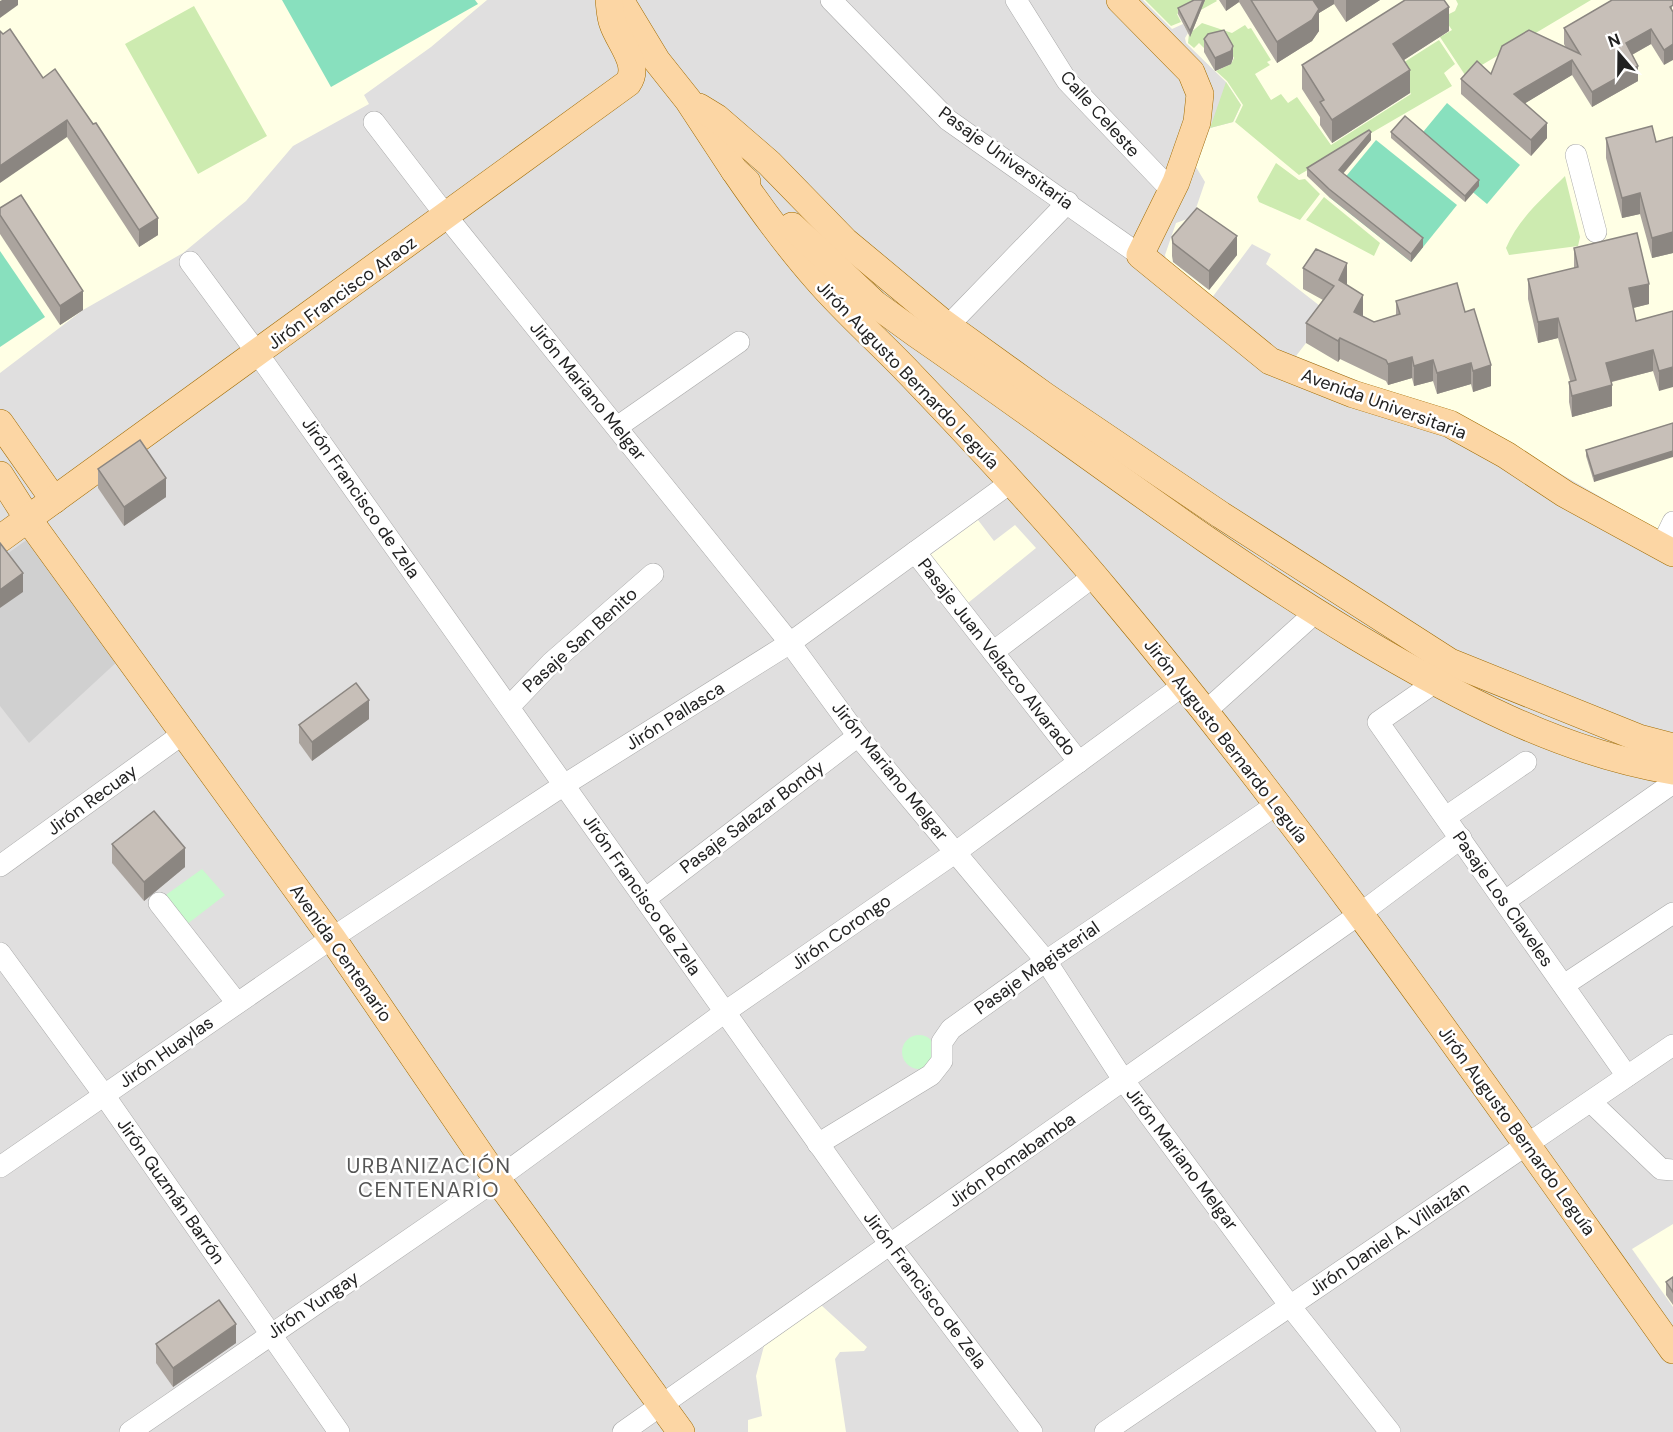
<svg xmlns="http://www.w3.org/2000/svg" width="1673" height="1432" viewBox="0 0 1673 1432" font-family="'DM Sans',sans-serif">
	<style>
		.residential { fill: #e0dfdf }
		.education { fill: #ffffe5 }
		.religious { fill: #d0d0d0 }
		.grass { fill: #cdebb0 }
		.park { fill: #c8facc }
		.pitch { fill: #88e0be }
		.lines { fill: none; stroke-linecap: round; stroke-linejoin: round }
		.minor-casing { stroke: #a9a9a9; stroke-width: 22 }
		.major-casing { stroke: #a06b00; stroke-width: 28 }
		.minor { stroke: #fff; stroke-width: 21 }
		.major { stroke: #fcd6a4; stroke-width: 27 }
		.wall { fill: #aba49e }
		.shaded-wall { fill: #8b8681 }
		.building { fill: #c7bfb8; stroke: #8b8681; stroke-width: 1.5 }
		.labels { text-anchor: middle; stroke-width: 5; stroke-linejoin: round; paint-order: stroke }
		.street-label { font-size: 18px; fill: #222; stroke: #fff }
		.quarter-label { font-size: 21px; letter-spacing: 1.5px; fill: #555; stroke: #fff }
	</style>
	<rect width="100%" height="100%" fill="#f2efe9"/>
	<!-- residential -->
	<rect class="residential" x="0" y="0" width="1673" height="1432"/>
	<!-- education -->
	<g class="education">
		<polygon points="0,0 487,0 431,47 364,95 369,104 293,146 246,201 183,253 83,310 0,373"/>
		<polygon points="1143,0 1673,0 1673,539 1456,413 1386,392 1296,356 1329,313 1266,264 1271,254 1252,244 1211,299 1168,265 1165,255 1176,223 1193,217 1205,182 1196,167 1210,128 1233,122 1241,105 1226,82 1186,43 1185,38 1188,33 1183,24 1172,29"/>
		<polygon points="978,520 994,541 1015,525 1036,548 963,607 926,558"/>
		<polygon points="1673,1224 1673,1307 1632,1249"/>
		<polygon points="821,1305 867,1347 864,1351 840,1352 835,1359 846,1432 748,1432 748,1420 762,1416 756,1376 764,1346"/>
	</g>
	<!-- religious -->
	<polygon class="religious" points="32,536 120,659 29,743 0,706 0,559"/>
	<!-- grass -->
	<g class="grass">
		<polygon points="1145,0 1216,0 1217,1 1199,11 1195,5 1177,14 1181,22 1171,26"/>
		<polygon points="1456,0 1591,0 1465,75 1440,37 1452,30 1443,17 1455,11 1458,4"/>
		<polygon points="194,6 267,136 198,174 125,44"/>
		<polygon points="1202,23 1232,33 1245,25 1248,29 1251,28 1271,60 1267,62 1270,65 1255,74 1271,100 1281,94 1288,103 1297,97 1331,145 1411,94 1395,68 1439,40 1455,64 1444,73 1452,86 1299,175 1235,122 1243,105 1227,81 1216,71 1231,64 1234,58 1225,42 1205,49 1199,43 1194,48 1188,43 1189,34"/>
		<polygon points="1226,82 1241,105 1233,122 1210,128"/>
		<polygon points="1276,163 1299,180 1305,179 1320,194 1300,220 1259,202 1257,197"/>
		<path d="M1565,176L1580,237L1578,246L1509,255L1506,248C1518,219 1543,198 1565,176Z"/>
		<polygon points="1324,197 1380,243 1374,256 1306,220"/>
	</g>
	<!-- park -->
	<g class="park">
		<polygon points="202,869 225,895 186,925 163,897"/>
		<circle cx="919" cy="1052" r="17"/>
	</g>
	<!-- pitch -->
	<g class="pitch">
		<polygon points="282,0 475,0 478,4 331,87"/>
		<polygon points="1447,103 1520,165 1487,204 1414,143"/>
		<polygon points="1376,140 1457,205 1411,262 1329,197"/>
		<polygon points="0,251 45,317 0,347"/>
	</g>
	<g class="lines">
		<defs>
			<g id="minor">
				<polyline points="831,0 948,120 1140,255"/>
				<polyline points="1016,0 1067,81 1172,191"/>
				<polyline points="374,122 447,217 790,643 858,736 1046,961 1124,1081 1290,1306 1390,1432"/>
				<polyline points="1576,155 1596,232"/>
				<polyline points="190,262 258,354 891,1246 1032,1432"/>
				<polyline points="948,326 1068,202"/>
				<polyline points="617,427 739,342"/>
				<polyline points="1661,547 1673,522"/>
				<polyline points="915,552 1079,762"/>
				<polyline points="993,652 1094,576"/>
				<polyline points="1434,683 1378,722 1627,1076"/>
				<polyline points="509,707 551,663 653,574"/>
				<polyline points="1206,711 1316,612"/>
				<polyline points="1446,817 1526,762"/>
				<polyline points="0,866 184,733"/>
				<polyline points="645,899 858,736"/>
				<polyline points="1505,901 1673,783"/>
				<polyline points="159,903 237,1003"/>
				<polyline points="0,953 104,1095 339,1432"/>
				<polyline points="1564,985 1673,913"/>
				<polyline points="1592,1103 1661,1169 1673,1170"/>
				<polyline points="818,1144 931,1075 942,1061 942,1042 951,1029 1046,961 1276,805"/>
				<polyline points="0,1167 332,938 564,785 790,643 1010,483"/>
				<polyline points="130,1432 497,1179 725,1012 956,852 1185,684"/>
				<polyline points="623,1432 1361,913 1461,838"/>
				<polyline points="1105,1432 1673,1045"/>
			</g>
			<g id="major">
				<polyline points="620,0 657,61 688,100 734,170 747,182"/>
				<polyline points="1120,0 1191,72 1200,94 1197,122 1176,182 1140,255 1270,361 1353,394 1450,424 1506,455 1565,494 1673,553"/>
				<polyline points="699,107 717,118 769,163 845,241 941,321 1045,396 1221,515 1450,662 1639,738 1673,747"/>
				<path d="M734,170C760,208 786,244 816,278C846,313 881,343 912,376C980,447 1048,520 1111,596C1312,836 1491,1095 1673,1350"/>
				<path d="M792,226L875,304L915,333C1062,434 1202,544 1355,636C1454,695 1558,752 1673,771"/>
				<polyline points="0,423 54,500"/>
				<polyline points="0,475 28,519 332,938 497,1179 681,1432"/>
				<path d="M0,539L628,83C641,65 619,42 613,24C610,17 610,8 609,0"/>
			</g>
		</defs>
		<!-- minor casing -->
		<use href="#minor" class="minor-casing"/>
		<!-- major casing -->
		<use href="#major" class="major-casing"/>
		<!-- minor -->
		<use href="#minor" class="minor"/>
		<!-- major -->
		<use href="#major" class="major"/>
	</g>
	<!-- wall -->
	<g class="wall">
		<polygon points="1205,0 1190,37 1178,14 1178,8"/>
		<polygon points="1219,0 1380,0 1346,22 1334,4 1319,13 1319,31 1312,41 1277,63 1239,2 1226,11"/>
		<polygon points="1673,0 1664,65 1651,44 1632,55 1638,81 1592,107 1572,75 1525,103 1547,138 1531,156 1461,94 1461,79 1491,74 1566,48 1564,44 1564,28"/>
		<polygon points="1449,31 1404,60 1410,93 1332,143 1320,125 1320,117 1302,89 1302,65"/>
		<polygon points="3,34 43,78 158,235 139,247 67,137"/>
		<polygon points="1204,39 1233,58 1231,64 1215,71 1204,52"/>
		<polygon points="1391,132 1479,186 1465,202 1391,138"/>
		<polygon points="1673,137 1673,253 1652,258 1640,214 1622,218 1606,158 1606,138 1656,142"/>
		<polygon points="1371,140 1343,174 1423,247 1411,262 1329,197 1307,176 1307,168"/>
		<polygon points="0,208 83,310 60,325 0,234"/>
		<polygon points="1172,237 1237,255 1209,290 1173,262 1172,256"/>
		<polygon points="1574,248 1649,304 1633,308 1636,321 1673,311 1659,391 1653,371 1612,382 1612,406 1572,417 1569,402 1569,382 1570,381 1558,338 1538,343 1528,299 1528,279 1574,268"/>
		<polygon points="1303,268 1347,284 1347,285 1363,316 1374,322 1396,315 1396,301 1465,312 1491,386 1473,392 1471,384 1437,394 1433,381 1414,386 1412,378 1388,385 1386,381 1340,359 1338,362 1306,343 1306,323 1323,300 1303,289"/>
		<polygon points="1673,423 1594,482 1586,456 1586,450"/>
		<polygon points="98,469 166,497 124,526 98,488"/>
		<polygon points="369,719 312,761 299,743 299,725"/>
		<polygon points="112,844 185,867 144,901 112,863"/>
		<polygon points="1673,1277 1673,1305 1666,1295 1666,1282"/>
		<polygon points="236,1343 173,1387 156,1363 156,1344"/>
	</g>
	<!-- shaded-wall -->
	<g class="shaded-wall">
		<polygon points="2,0 18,0 18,5 0,18 0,1"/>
		<polygon points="1203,0 1205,0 1190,37 1190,31"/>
		<polygon points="1226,0 1239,0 1239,2 1226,11"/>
		<polygon points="1311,0 1334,0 1334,4 1319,13 1319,31 1312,41 1277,63 1277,42"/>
		<polygon points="1346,0 1380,0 1346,22"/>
		<polygon points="1449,7 1449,31 1393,67 1393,44"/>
		<polygon points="1651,29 1651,44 1626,58 1626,43"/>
		<polygon points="1673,44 1673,60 1664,65 1664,50"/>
		<polygon points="1233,46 1233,58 1231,64 1215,71 1215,58"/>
		<polygon points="1572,60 1572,75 1514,110 1514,94"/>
		<polygon points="1638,66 1638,81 1592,107 1592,92"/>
		<polygon points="1410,70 1410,93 1332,143 1332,120"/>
		<polygon points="67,120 67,137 0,183 0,166"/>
		<polygon points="1547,123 1547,138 1531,156 1531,140"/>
		<polygon points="1371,132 1371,140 1339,178 1339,170"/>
		<polygon points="1479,180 1479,186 1465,202 1465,196"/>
		<polygon points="1640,193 1640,214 1622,218 1622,198"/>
		<polygon points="158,218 158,235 139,247 139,230"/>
		<polygon points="1673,232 1673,253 1652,258 1652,238"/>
		<polygon points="1237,236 1237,255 1209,290 1209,271"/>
		<polygon points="1423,238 1423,247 1411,262 1411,254"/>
		<polygon points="1347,263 1347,284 1339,301 1339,280"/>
		<polygon points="1649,284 1649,304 1629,309 1629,288"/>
		<polygon points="83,291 83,310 60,325 60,306"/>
		<polygon points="1363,295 1363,316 1354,333 1354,312"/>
		<polygon points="1558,318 1558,338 1538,343 1538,322"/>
		<polygon points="1340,338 1340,359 1338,362 1338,341"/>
		<polygon points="1653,350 1653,371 1606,383 1606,363"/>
		<polygon points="1412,357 1412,378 1388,385 1388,364"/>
		<polygon points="1433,360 1433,381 1414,386 1414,366"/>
		<polygon points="1471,363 1471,384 1437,394 1437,373"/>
		<polygon points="1491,365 1491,386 1473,392 1473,371"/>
		<polygon points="1673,367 1673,387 1659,391 1659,371"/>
		<polygon points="1612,385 1612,406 1572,417 1572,396"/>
		<polygon points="1673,451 1673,457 1594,482 1594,476"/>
		<polygon points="166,478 166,497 124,526 124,507"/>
		<polygon points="23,573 23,592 0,608 0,590"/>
		<polygon points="369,700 369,719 312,761 312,742"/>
		<polygon points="185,848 185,867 144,901 144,882"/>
		<polygon points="236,1324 236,1343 173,1387 173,1368"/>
	</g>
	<!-- building -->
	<g class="building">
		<polygon points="1194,0 1203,0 1190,31 1178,8"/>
		<polygon points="1251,0 1313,0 1319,9 1312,20 1277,42"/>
		<polygon points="1405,0 1444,0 1449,7 1393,44 1410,70 1332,120 1320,102 1324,100 1302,65"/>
		<polygon points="1612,0 1673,0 1673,5 1670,7 1673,12 1673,44 1664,50 1651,29 1626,43 1638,66 1592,92 1572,60 1514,94 1547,123 1531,140 1461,79 1477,61 1491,74 1502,46 1529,30 1580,54 1564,28"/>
		<polygon points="10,29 43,78 55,69 93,124 96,123 158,218 139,230 67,120 0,166 0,31 3,34"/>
		<polygon points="1224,30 1233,46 1231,51 1215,58 1204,39 1208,34"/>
		<polygon points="1405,116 1479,180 1465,196 1391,132"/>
		<polygon points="1652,126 1656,142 1673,137 1673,232 1652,238 1640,193 1622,198 1606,138"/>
		<polygon points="1369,130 1371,132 1339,170 1423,238 1411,254 1329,189 1307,168"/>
		<polygon points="21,195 83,291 60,306 0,215 0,208"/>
		<polygon points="1197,208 1237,236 1209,271 1173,243 1172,237"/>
		<polygon points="1637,233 1649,284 1629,288 1636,321 1673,311 1673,367 1659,371 1653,350 1606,363 1612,385 1572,396 1569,382 1576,380 1558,318 1538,322 1528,279 1578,267 1574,248"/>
		<polygon points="1316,249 1347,263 1339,280 1363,295 1354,312 1374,322 1400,314 1396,301 1457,283 1465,312 1474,309 1491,365 1473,371 1471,363 1437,373 1433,360 1414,366 1412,357 1388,364 1386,360 1340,338 1338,341 1306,323 1334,286 1303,268"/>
		<polygon points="1673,423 1673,451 1594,476 1586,450"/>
		<polygon points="140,440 166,478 124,507 98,469"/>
		<polygon points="0,543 23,573 0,590"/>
		<polygon points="356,683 369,700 312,742 299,725"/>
		<polygon points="154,811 185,848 144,882 112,844"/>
		<polygon points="1673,1277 1673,1292 1666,1282"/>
		<polygon points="219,1300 236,1324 173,1368 156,1344"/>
	</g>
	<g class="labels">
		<!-- street labels -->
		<g class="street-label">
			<text transform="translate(1100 114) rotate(48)" y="6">Calle Celeste</text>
			<text transform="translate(1006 158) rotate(36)" y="6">Pasaje Universitaria</text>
			<text transform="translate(342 293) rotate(-36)" y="6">Jirón Francisco Araoz</text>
			<text transform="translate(908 375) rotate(46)" y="6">Jirón Augusto Bernardo Leguía</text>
			<text transform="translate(588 391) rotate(51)" y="6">Jirón Mariano Melgar</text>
			<text transform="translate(1384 404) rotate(20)" y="6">Avenida Universitaria</text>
			<text transform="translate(361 498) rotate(55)" y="6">Jirón Francisco de Zela</text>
			<text transform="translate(580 640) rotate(-42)" y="6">Pasaje San Benito</text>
			<text transform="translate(997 657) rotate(52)" y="6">Pasaje Juan Velazco Alvarado</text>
			<text transform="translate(675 716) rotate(-32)" y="6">Jirón Pallasca</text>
			<text transform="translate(1226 741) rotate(52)" y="6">Jirón Augusto Bernardo Leguía</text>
			<text transform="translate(890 771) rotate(51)" y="6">Jirón Mariano Melgar</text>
			<text transform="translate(92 800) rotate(-36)" y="6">Jirón Recuay</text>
			<text transform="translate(752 817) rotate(-37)" y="6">Pasaje Salazar Bondy</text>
			<text transform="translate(642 895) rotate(55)" y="6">Jirón Francisco de Zela</text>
			<text transform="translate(1503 899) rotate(55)" y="6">Pasaje Los Claveles</text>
			<text transform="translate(841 932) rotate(-35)" y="6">Jirón Corongo</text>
			<text transform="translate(341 953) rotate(55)" y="6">Avenida Centenario</text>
			<text transform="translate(1037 968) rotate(-35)" y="6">Pasaje Magisterial</text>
			<text transform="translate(166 1052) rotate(-35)" y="6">Jirón Huaylas</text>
			<text transform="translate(1517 1131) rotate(54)" y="6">Jirón Augusto Bernardo Leguía</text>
			<text transform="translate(1182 1159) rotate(53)" y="6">Jirón Mariano Melgar</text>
			<text transform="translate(1012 1160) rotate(-35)" y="6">Jirón Pomabamba</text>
			<text transform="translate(171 1191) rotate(55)" y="6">Jirón Guzmán Barrón</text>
			<text transform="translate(1389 1239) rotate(-34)" y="6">Jirón Daniel A. Villaizán</text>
			<text transform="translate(925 1290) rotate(53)" y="6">Jirón Francisco de Zela</text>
			<text transform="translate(313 1305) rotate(-34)" y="6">Jirón Yungay</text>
		</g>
		<!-- quarter labels -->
		<g class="quarter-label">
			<text x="429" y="1173">URBANIZACIÓN<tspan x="429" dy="24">CENTENARIO</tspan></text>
		</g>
	</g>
	<!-- north arrow -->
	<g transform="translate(1619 54) rotate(340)" stroke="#ffffff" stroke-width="4.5" paint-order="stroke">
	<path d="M0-4.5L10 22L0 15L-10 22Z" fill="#222222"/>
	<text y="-9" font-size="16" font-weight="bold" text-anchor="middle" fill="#222222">N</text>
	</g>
</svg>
